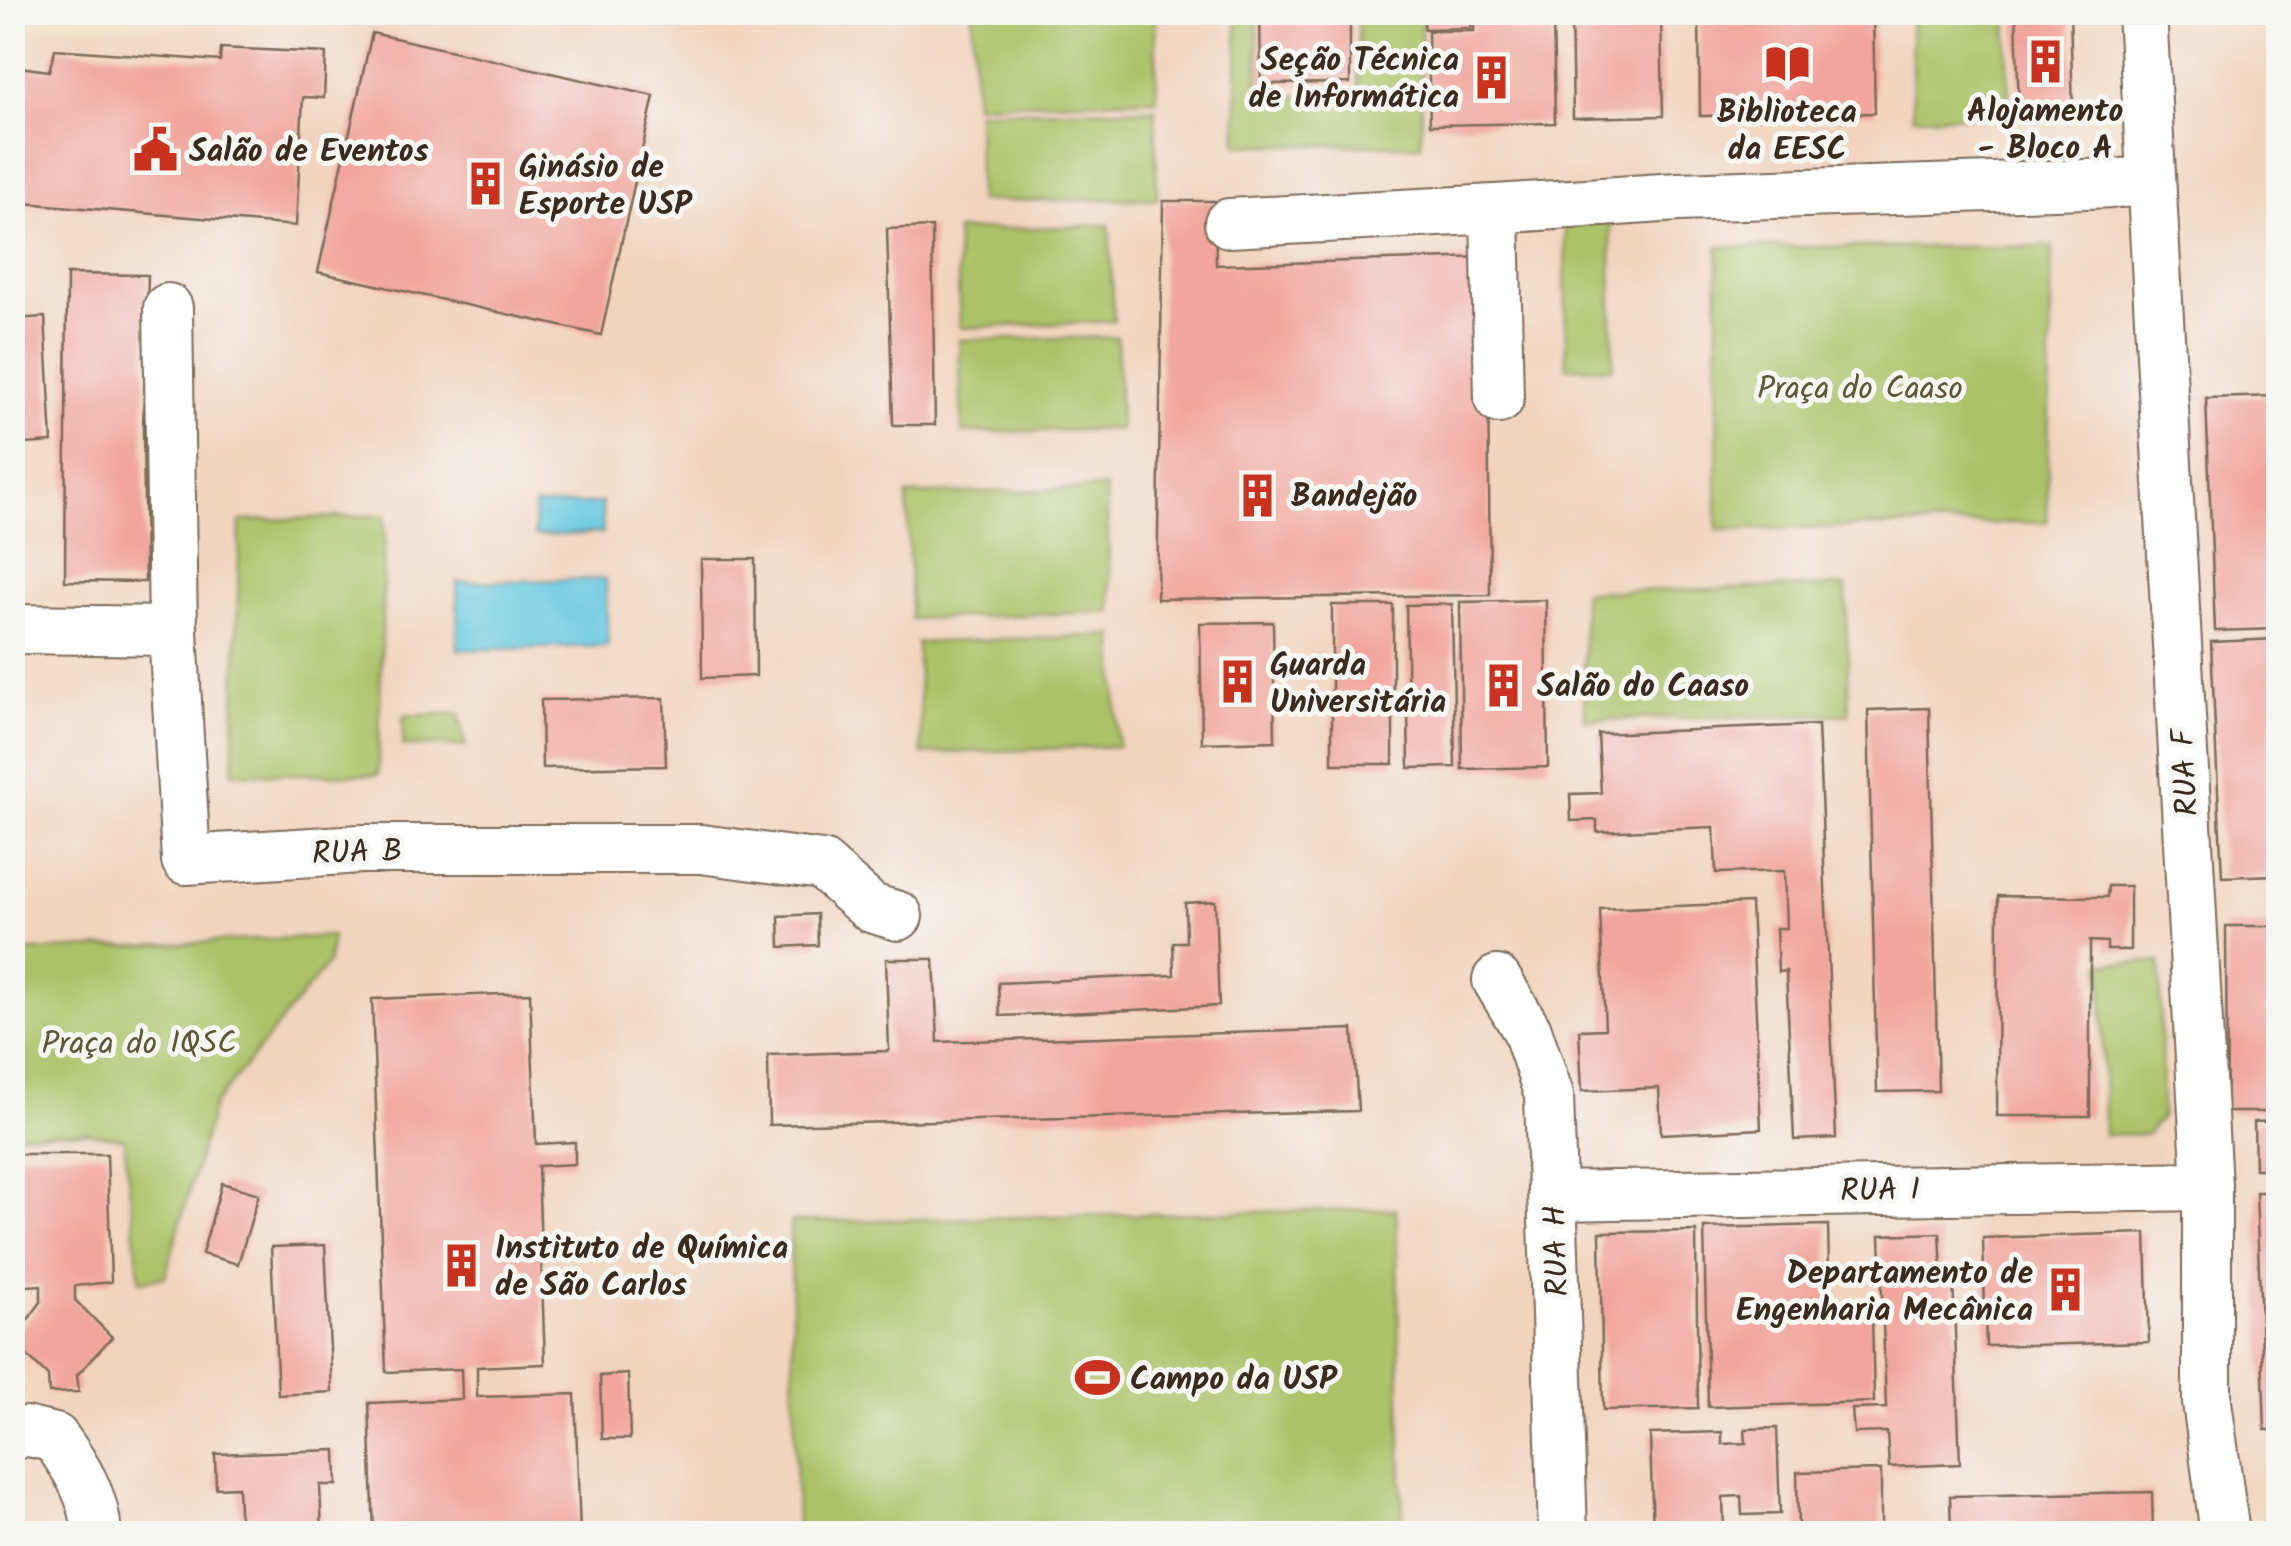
<svg xmlns="http://www.w3.org/2000/svg" width="2291" height="1546" viewBox="0 0 2291 1546" font-family="Kalam,sans-serif">
	<style>
		.built { fill: #f2d4be }
		.green { fill: #abc267; stroke: #737642; stroke-width: 2.5 }
		.water { fill: #62c7df; stroke: #4e787e; stroke-width: 2.5 }
		.building { fill: #f1a59c }
		.lines { fill: none; stroke-linecap: round; stroke-linejoin: round }
		.minor-casing { stroke: #7b6a58; stroke-width: 52 }
		.minor { stroke: #fff; stroke-width: 48 }
		.labels { text-anchor: middle; stroke-width: 10; stroke-linejoin: round; paint-order: stroke }
		.poi-label { font-size: 32px; font-weight: bold; fill: #3b2a1e; stroke: #f6f6f2; text-anchor: start }
		.park-label { font-size: 32px; fill: #5d5834; stroke: #f6f6f2 }
		.street-label { font-size: 32px; fill: #3b2a1e; stroke: #f6f6f2 }
	</style>
	<rect width="100%" height="100%" fill="#f6f6f2"/>
	<filter id="ink" filterUnits="userSpaceOnUse"><feTurbulence type="fractalNoise" baseFrequency=".01" numOctaves="2"/><feDisplacementMap in="SourceGraphic" scale="20" xChannelSelector="R" yChannelSelector="G"/><feConvolveMatrix kernelMatrix="1 2 1 2 8 2 1 2 1" color-interpolation-filters="sRGB"/></filter>
	<filter id="wash" filterUnits="userSpaceOnUse"><feTurbulence type="fractalNoise" baseFrequency=".0048" numOctaves="4" result="noise"/><feDisplacementMap in="SourceGraphic" scale="40" xChannelSelector="R" yChannelSelector="G"/><feGaussianBlur stdDeviation="2.25" result="paint"/><feColorMatrix in="noise" values="0 0 0 0 0 0 0 0 0 0 0 0 0 0 0 0 0 1.4 0 .05"/><feComposite in="paint" operator="in"/></filter>
	<g filter="url(#wash)">
		<rect width="100%" height="100%" fill="#f1e0c4"/>
		<!-- built -->
		<polygon class="built" points="749,12 2278,13 2278,1533 13,1533 12,28 746,18"/>
		<!-- green -->
		<g class="green">
			<polygon points="972,13 1155,13 1157,99 975,104"/>
			<polygon points="1237,13 1257,13 1259,97 1358,95 1358,13 1421,13 1421,145 1237,145"/>
			<polygon points="1911,13 2007,13 2009,115 1913,117"/>
			<polygon points="1155,109 1157,199 978,201 977,111"/>
			<polygon points="1610,196 1613,368 1566,367 1565,215"/>
			<polygon points="1109,225 1114,321 960,328 956,231"/>
			<polygon points="1718,247 2052,247 2047,522 1717,530"/>
			<polygon points="1117,337 1120,429 962,433 959,340"/>
			<polygon points="1106,488 1111,612 911,619 907,495"/>
			<polygon points="385,515 378,775 233,773 240,521"/>
			<polygon points="1846,586 1849,714 1585,720 1583,592"/>
			<polygon points="1114,635 1118,746 922,754 917,643"/>
			<polygon points="459,713 465,746 403,746 403,716"/>
			<polygon points="332,936 328,963 213,1106 165,1277 140,1281 124,1139 85,1132 13,1134 13,952"/>
			<polygon points="2160,962 2162,1116 2147,1134 2104,1135 2102,963"/>
			<polygon points="1396,1209 1403,1533 797,1533 790,1222"/>
		</g>
		<!-- water -->
		<g class="water">
			<polygon points="602,503 603,533 535,536 534,506"/>
			<polygon points="606,579 608,646 458,650 457,582"/>
		</g>
		<g id="blocks">
			<!-- building -->
			<g class="building">
				<polygon points="1260,12 1350,12 1350,83 1261,84"/>
				<polygon points="1424,12 1471,12 1471,28 1424,29"/>
				<polygon points="1474,12 1553,12 1555,123 1430,125 1428,31 1474,31"/>
				<polygon points="1571,12 1661,12 1663,116 1573,118"/>
				<polygon points="1699,12 1873,12 1875,113 1700,116"/>
				<polygon points="2016,12 2070,12 2073,112 2019,113"/>
				<polygon points="372,33 654,96 601,335 318,272"/>
				<polygon points="221,48 326,53 324,98 303,97 296,226 12,202 12,66 49,71 55,49 220,61"/>
				<polygon points="1163,201 1215,201 1216,265 1487,257 1490,595 1157,599"/>
				<polygon points="932,227 935,425 893,425 887,229"/>
				<polygon points="67,274 148,275 143,427 145,582 65,581"/>
				<polygon points="45,317 52,442 12,445 12,319"/>
				<polygon points="2278,396 2278,629 2215,631 2206,398"/>
				<polygon points="701,559 755,559 756,676 702,678"/>
				<polygon points="1546,600 1548,767 1462,769 1460,602"/>
				<polygon points="1452,604 1455,767 1409,768 1406,605"/>
				<rect x="1332" y="605" width="61" height="159"/>
				<polygon points="1273,622 1275,741 1202,743 1200,623"/>
				<polygon points="2278,639 2278,875 2222,877 2211,642"/>
				<polygon points="664,698 666,766 542,768 541,700"/>
				<polygon points="1929,708 1938,1091 1877,1092 1868,710"/>
				<polygon points="1818,725 1836,1138 1794,1140 1786,971 1778,972 1776,928 1786,928 1784,871 1716,873 1714,827 1597,832 1597,820 1571,821 1570,794 1601,793 1598,734"/>
				<polygon points="2108,886 2130,886 2130,950 2107,950 2107,942 2090,941 2090,1116 1997,1116 1998,896 2107,897"/>
				<polygon points="1215,901 1219,1006 1000,1016 998,983 1174,975 1173,942 1186,942 1185,903"/>
				<polygon points="1751,903 1761,1129 1661,1134 1659,1088 1582,1091 1579,1030 1605,1029 1600,909"/>
				<polygon points="817,914 818,945 780,947 779,916"/>
				<polygon points="2226,926 2278,926 2278,1112 2227,1112"/>
				<polygon points="886,959 934,959 938,1042 1353,1029 1358,1111 769,1125 768,1055 889,1051"/>
				<polygon points="530,993 536,1144 575,1142 575,1164 538,1166 545,1364 477,1367 477,1397 575,1394 580,1534 374,1534 369,1403 462,1399 461,1369 386,1372 372,999"/>
				<polygon points="2278,1121 2278,1169 2255,1169 2254,1122"/>
				<polygon points="12,1154 107,1154 111,1282 75,1286 75,1300 112,1337 77,1375 79,1392 49,1393 48,1376 12,1341 41,1302 41,1285 12,1287"/>
				<polygon points="222,1183 259,1194 238,1264 202,1254"/>
				<polygon points="2256,1192 2278,1192 2278,1430 2265,1430"/>
				<polygon points="1828,1225 1830,1315 1872,1313 1874,1402 1708,1407 1704,1228"/>
				<polygon points="1696,1231 1698,1408 1603,1410 1600,1232"/>
				<polygon points="1940,1233 1942,1274 1953,1277 1960,1464 1889,1467 1887,1432 1854,1433 1852,1409 1886,1408 1880,1235"/>
				<polygon points="2146,1233 2149,1342 1986,1346 1983,1238"/>
				<polygon points="325,1245 332,1392 278,1395 271,1247"/>
				<polygon points="628,1374 630,1439 602,1439 600,1376"/>
				<polygon points="1777,1428 1780,1514 1742,1515 1741,1496 1723,1497 1724,1534 1653,1534 1650,1434 1722,1432 1722,1444 1746,1443 1745,1429"/>
				<polygon points="336,1450 337,1485 320,1485 322,1534 240,1534 238,1487 216,1488 215,1454"/>
				<polygon points="1881,1470 1881,1534 1798,1534 1797,1472"/>
				<polygon points="2152,1492 2153,1534 1951,1534 1950,1496"/>
			</g>
		</g>
	</g>
	<g filter="url(#ink)">
		<use href="#blocks" fill-opacity="0" stroke="#7b6a58" stroke-width="2.5"/>
		<g class="lines">
			<defs>
				<g id="minor">
					<polyline points="2142,12 2207,1186 2207,1402 2225,1534"/>
					<polyline points="1229,223 1495,209"/>
					<polyline points="168,308 173,631"/>
					<polyline points="1499,399 1495,209 1678,197 2150,182"/>
					<polyline points="12,629 173,631 186,860 361,849 701,849 822,865 871,908 898,916"/>
					<polyline points="1497,980 1527,1030 1549,1095 1563,1534"/>
					<polyline points="1553,1196 2207,1186"/>
					<path d="M12,1436L25,1431L55,1438C76,1467 95,1497 97,1534"/>
				</g>
			</defs>
			<!-- minor casing -->
			<use href="#minor" class="minor-casing"/>
			<!-- minor -->
			<use href="#minor" class="minor"/>
		</g>
	</g>
	<!-- icons -->
	<defs>
		<symbol id="building-bare" viewBox="-9 -9 18 18"><path d="M-4-6H4V6H1V3H-1V6H-4ZM-2.5-4.3h1.7v1.8h-1.7ZM.8-4.3h1.7v1.8H.8ZM-2.5-1h1.7V.8h-1.7ZM.8-1h1.7V.8H.8Z" fill="#c8321e" stroke="#f6f6f2" stroke-width="2.5" paint-order="stroke"/></symbol>
		<symbol id="library-bare" viewBox="-9 -9 18 18"><path d="M-6-4Q-3-5.5-.7-3.5V5Q-3 3-6 4ZM6-4Q3-5.5 .7-3.5V5Q3 3 6 4Z" fill="#c8321e" stroke="#f6f6f2" stroke-width="2.5" paint-order="stroke"/></symbol>
		<symbol id="civic-bare" viewBox="-9 -9 18 18"><path d="M-.6-6.5H3V-4.5H.6V-3L4-1V1h2V6H-6V1h2V-1L-.6-3ZM-1.2 2.5V6h2.4V2.5Z" fill="#c8321e" stroke="#f6f6f2" stroke-width="2.5" paint-order="stroke"/></symbol>
		<symbol id="stadium-bare" viewBox="-9 -9 18 18"><path d="M0-5a6.5 5 0 1 0 0 10a6.5 5 0 1 0 0-10ZM-3.5-1.8h7v3.6h-7Z" fill="#c8321e" stroke="#f6f6f2" stroke-width="2.5" paint-order="stroke"/></symbol>
	</defs>
	<g fill-rule="evenodd">
		<use href="#building-bare" x="2014" y="30" width="63" height="63"/>
		<use href="#library-bare" x="1756" y="32" width="63" height="63"/>
		<use href="#building-bare" x="1460" y="46" width="63" height="63"/>
		<use href="#civic-bare" x="124" y="118" width="63" height="63"/>
		<use href="#building-bare" x="454" y="152" width="63" height="63"/>
		<use href="#building-bare" x="1226" y="464" width="63" height="63"/>
		<use href="#building-bare" x="1206" y="650" width="63" height="63"/>
		<use href="#building-bare" x="1472" y="654" width="63" height="63"/>
		<use href="#building-bare" x="430" y="1234" width="63" height="63"/>
		<use href="#building-bare" x="2034" y="1258" width="63" height="63"/>
		<use href="#stadium-bare" x="1066" y="1346" width="63" height="63"/>
	</g>
	<g class="labels">
		<!-- poi labels -->
		<g class="poi-label">
			<text x="1459" y="70" text-anchor="end">Seção Técnica<tspan x="1459" dy="37">de Informática</tspan></text>
			<text x="2045" y="121" text-anchor="middle">Alojamento<tspan x="2045" dy="37">- Bloco A</tspan></text>
			<text x="1787" y="122" text-anchor="middle">Biblioteca<tspan x="1787" dy="37">da EESC</tspan></text>
			<text x="189" y="161">Salão de Eventos</text>
			<text x="519" y="177">Ginásio de<tspan x="519" dy="37">Esporte USP</tspan></text>
			<text x="1291" y="506">Bandejão</text>
			<text x="1270" y="675">Guarda<tspan x="1270" dy="37">Universitária</tspan></text>
			<text x="1537" y="696">Salão do Caaso</text>
			<text x="495" y="1258">Instituto de Química<tspan x="495" dy="37">de São Carlos</tspan></text>
			<text x="2033" y="1283" text-anchor="end">Departamento de<tspan x="2033" dy="37">Engenharia Mecânica</tspan></text>
			<text x="1130" y="1389">Campo da USP</text>
		</g>
		<!-- park labels -->
		<g class="park-label">
			<text x="1860" y="398">Praça do Caaso</text>
			<text x="139" y="1053">Praça do IQSC</text>
		</g>
		<!-- street labels -->
		<g class="street-label">
			<text transform="translate(2184 773) rotate(-93)" y="11">RUA F</text>
			<text transform="translate(357 851) rotate(-2)" y="11">RUA B</text>
			<text transform="translate(1880 1189) rotate(-1)" y="11">RUA I</text>
			<text transform="translate(1555 1251) rotate(-92)" y="11">RUA H</text>
		</g>
	</g>
	<!-- margin -->
	<rect width="2291" height="1546" fill="none" stroke="#f6f6f2" stroke-width="50"/>
</svg>
